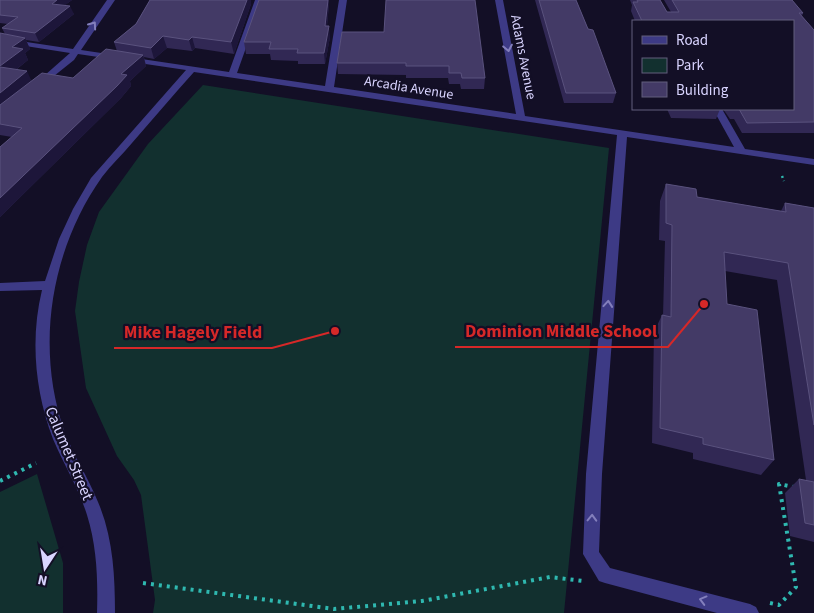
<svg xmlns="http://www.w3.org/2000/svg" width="814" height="613" viewBox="0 0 814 613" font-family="'Source Sans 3',sans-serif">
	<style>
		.green { fill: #12302f }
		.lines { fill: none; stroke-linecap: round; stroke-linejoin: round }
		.path-far1 { stroke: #2fb8b0; stroke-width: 2.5; stroke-dasharray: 2 3; stroke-linecap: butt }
		.path { stroke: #2fb8b0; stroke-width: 4; stroke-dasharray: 3 5; stroke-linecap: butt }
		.minor { fill: #3d3a85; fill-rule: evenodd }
		.wall { fill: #312854 }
		.shaded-wall { fill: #1d163a }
		.building { fill: #433a66; stroke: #5a527e }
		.oneway { stroke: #837fbc }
		.labels { text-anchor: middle; stroke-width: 4.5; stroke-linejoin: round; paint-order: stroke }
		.far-street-label { font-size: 14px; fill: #d9d4ff; stroke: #130f26 }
		.street-label { font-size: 16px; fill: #d9d4ff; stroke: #130f26 }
		.leader { fill: none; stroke: #d62828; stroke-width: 2 }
		.callout-dot { fill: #d62828; stroke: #130f26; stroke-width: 2 }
		.callout-label { font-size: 18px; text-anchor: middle; font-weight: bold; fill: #d62828; stroke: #130f26; stroke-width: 4.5; stroke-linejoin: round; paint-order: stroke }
	</style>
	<rect width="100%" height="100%" fill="#130f26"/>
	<!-- green -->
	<g class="green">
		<polygon points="203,85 609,148 564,613 153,613 155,600 141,495 134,480 117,456 86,388 75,311 79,282 87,245 99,212 148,144"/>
		<polygon points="37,474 63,563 63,613 0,613 0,492"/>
	</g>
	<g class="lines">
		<!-- path-far1 -->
		<polyline class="path-far1" points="782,176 784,181"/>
		<!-- path -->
		<g class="path">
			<polyline points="0,481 36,463"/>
			<polyline points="143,583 334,609 422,601 550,577 583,581"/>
			<polyline points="770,603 779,605 796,587 779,484 794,487"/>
		</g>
		<!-- minor -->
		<path class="minor" d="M107,0H115L81,50L229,72L255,0H263L237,73L325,86L339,0H347L334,87L516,114L495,0H503L525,116L734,147L713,109H722L745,149L814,159V165L627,137L602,474L599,552L610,568L750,604L756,607L759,613H717L605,583L599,581L583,554L586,474L617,135L194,72C173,95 153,119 132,143C122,155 111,165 102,177C51,249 35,346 64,430C73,455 88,477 98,502C113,537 115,575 115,613H97C98,580 97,547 87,515C79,489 64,465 53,439C35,392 30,339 42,290L0,291V283L45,281L59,239L73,209L91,178L186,70L78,54L74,60L39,88L36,87V83L70,53L0,42V38L73,49Z"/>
	</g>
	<!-- wall -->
	<g class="wall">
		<polygon points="0,0 72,0 65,5 74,14 39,42 26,40 30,49 25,53 28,60 17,69 32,81 73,78 117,51 114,42 136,24 150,0 251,0 251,4 234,54 195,48 192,51 167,48 154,59 144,57 146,66 130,81 131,86 121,98 0,217 0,147 12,137 0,135 0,33 5,34 2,28 8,24 0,23"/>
		<polygon points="535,0 576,0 588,29 616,93 613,103 564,103"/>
		<polygon points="630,0 660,0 667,12 671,12 664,0 792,0 803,13 802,16 814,30 814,133 742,133 734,119 730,119 723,109 793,109 793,21 635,21 631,11 632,5"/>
		<polygon points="329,4 327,26 330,37 325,64 298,64 298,61 271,60 270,54 246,54 244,42"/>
		<polygon points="384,32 485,78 484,89 461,89 460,84 449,84 448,78 406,78 406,75 338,74 337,63"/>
		<polygon points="667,109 720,109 716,119 671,118"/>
		<polygon points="666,184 697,197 781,211 785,203 814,208 814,542 790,536 785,493 799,479 806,480 777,280 725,271 727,304 774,460 761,475 693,459 693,453 652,443 654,332 662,315 663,316 665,241 659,240 660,201"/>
	</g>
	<!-- shaded-wall -->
	<g class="shaded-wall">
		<polygon points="57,0 72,0 56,12 52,4"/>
		<polygon points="247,0 251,0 251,4 234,54 231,42"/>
		<polygon points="328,0 329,0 329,4 326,37 325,26"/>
		<polygon points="70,6 74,14 39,42 35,33"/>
		<polygon points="329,26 330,37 325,64 324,53"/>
		<polygon points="163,36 167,48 154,59 151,48"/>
		<polygon points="192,37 195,48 192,51 189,40"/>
		<polygon points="25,38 30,49 25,53 28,60 5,78 0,66 12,47"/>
		<polygon points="143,55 146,66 130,81 131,86 121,98 0,217 0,198 121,74"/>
		<polygon points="27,71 32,82 0,110 0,93"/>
	</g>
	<!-- building -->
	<g class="building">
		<polygon points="0,0 57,0 52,4 70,6 35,33 2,28 18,17 0,15"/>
		<polygon points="150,0 247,0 231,42 192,37 189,40 163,36 151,48 114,42 136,24"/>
		<polygon points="259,0 328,0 325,26 329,26 324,53 297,53 298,49 269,49 271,42 244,42"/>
		<polygon points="386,0 475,0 485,78 462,78 461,73 449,73 449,66 406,66 406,63 337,63 342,32 384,32"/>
		<polygon points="539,0 576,0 588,29 593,30 616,93 566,93"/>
		<polygon points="637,0 660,0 667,12 679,12 672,0 792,0 803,13 799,13 814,30 814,122 747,123 739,109 793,109 793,21 642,21 633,2 638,2"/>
		<polygon points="0,33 25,38 12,47 23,49 0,66"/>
		<polygon points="106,49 143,55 121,74 127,75 117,86 0,198 0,147 22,128 0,124 0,105 42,73 73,78"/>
		<polygon points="0,67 27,71 0,93"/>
		<polygon points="666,184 696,189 697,197 786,212 785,203 814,208 814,425 788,263 724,252 727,304 757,310 774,460 703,444 703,438 660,428 662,315 671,317 672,225 666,223"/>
		<polygon points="799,479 814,482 814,525 805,523"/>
	</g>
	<!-- one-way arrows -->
	<defs><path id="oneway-chevron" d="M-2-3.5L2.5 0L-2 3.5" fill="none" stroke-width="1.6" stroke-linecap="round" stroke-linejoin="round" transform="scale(1.25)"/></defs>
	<g class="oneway">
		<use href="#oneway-chevron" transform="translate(93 25) rotate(-55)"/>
		<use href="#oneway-chevron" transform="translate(508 48) rotate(79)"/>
		<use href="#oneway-chevron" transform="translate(608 304) rotate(-85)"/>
		<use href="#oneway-chevron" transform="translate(592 518) rotate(-88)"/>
		<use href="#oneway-chevron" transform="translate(703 600) rotate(-165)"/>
	</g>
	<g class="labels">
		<!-- far-street labels -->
		<g class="far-street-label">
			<text transform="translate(524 57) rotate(79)" y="5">Adams Avenue</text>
			<text transform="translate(409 87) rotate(9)" y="5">Arcadia Avenue</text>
		</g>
		<!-- street labels -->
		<g class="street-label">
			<text transform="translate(70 453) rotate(67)" y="6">Calumet Street</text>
		</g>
	</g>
	<!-- callouts -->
	<path class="leader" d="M704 304L668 347H455M335 331L272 348H114"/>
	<g class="callout-dot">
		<circle cx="704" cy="304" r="5"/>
		<circle cx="335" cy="331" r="5"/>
	</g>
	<g class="callout-label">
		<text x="561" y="337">Dominion Middle School</text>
		<text x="193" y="338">Mike Hagely Field</text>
	</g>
	<!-- legend -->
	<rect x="632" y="20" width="162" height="90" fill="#130f26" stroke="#625e7d"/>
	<rect x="642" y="36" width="25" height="8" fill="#3d3a85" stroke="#625e7d"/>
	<text x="676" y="45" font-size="15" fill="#d9d4ff">Road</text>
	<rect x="642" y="58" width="25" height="15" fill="#12302f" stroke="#625e7d"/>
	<text x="676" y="70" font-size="15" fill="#d9d4ff">Park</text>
	<rect x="642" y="82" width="25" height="15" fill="#433a66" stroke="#625e7d"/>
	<text x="676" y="95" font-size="15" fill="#d9d4ff">Building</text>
	<!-- north arrow -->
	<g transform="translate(45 568) rotate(192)" stroke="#130f26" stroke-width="4" paint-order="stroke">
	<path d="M0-4L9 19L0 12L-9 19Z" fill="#d9d4ff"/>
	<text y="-8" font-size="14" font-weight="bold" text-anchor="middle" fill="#d9d4ff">N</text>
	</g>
</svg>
